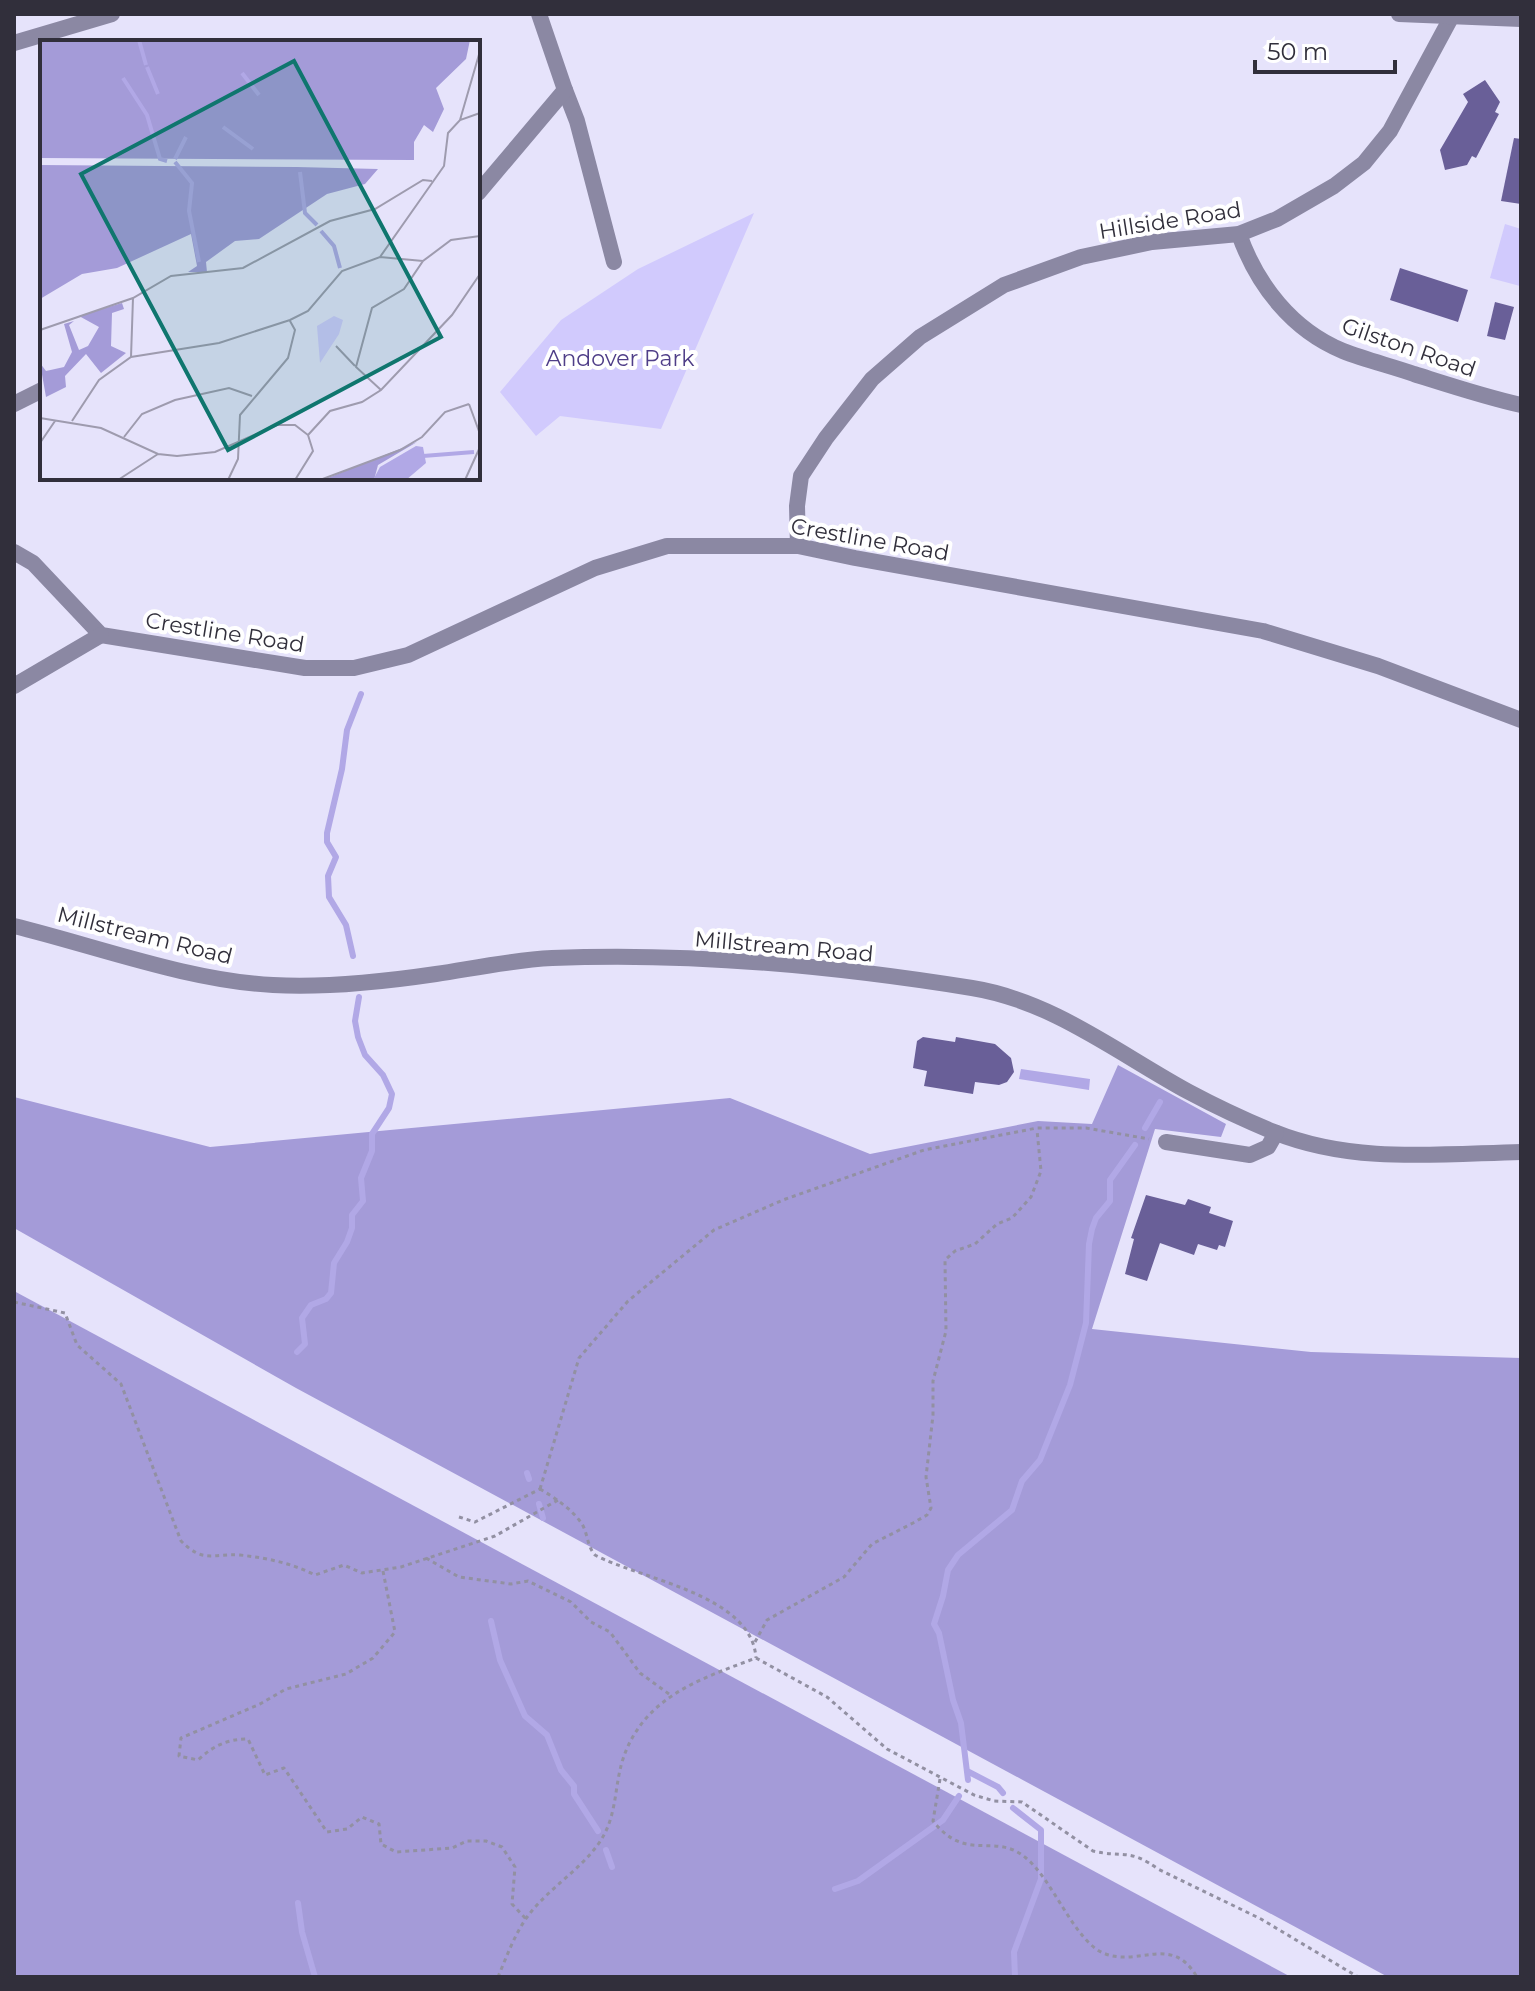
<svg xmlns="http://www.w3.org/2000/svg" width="1535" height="1991" viewBox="0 0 1535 1991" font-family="Montserrat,sans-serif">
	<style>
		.green { fill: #d1cafd }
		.forest { fill: #a49bd8 }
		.water { fill: #b1a8e6 }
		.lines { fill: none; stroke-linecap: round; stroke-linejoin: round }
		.stream { stroke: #b1a8e6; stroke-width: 6 }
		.building { fill: #695f98 }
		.path { stroke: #9290a2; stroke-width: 3; stroke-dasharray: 4 4; stroke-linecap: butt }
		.minor { stroke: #8b88a3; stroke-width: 16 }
		.tertiary { stroke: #8b88a3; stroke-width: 16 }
		.labels { text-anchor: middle; stroke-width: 8; stroke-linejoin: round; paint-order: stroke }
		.street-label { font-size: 22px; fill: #312f3b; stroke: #fff }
		.park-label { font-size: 22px; fill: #4f3e88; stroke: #fff }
		.inset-river { fill: none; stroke: #b1a8e6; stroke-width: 4 }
		.inset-road { fill: none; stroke: #9e9bae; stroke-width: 2 }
		.view { fill: #0f766e; fill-opacity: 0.15; stroke: #0f766e; stroke-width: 4 }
		.inset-edge { fill: none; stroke: #312f3b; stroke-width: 4 }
	</style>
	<rect width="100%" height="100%" fill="#e6e3fb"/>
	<!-- green -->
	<g class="green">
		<polygon points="754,213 661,429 560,416 536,436 500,392 561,320 638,269"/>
		<polygon points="1505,224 1521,229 1520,286 1490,278"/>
	</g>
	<!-- forest -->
	<g class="forest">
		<polygon points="1118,1065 1226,1124 1221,1137 1155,1129 1092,1329 1311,1352 1521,1358 1521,1977 1388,1977 296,1388 14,1228 14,1097 210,1147 730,1098 870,1154 1038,1121 1092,1124"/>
		<polygon points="14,1291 1291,1977 14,1977"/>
	</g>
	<!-- water -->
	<polygon class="water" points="1021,1069 1090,1079 1089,1090 1019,1079"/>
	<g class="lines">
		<!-- stream -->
		<g class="stream">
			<polyline points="353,956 346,925 329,897 328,876 336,857 327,842 327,833 342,769 347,730 361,694"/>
			<polyline points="1145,1128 1160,1102"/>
			<polyline points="297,1352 305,1344 302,1318 311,1305 326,1299 331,1293 334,1263 347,1242 352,1228 352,1215 363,1201 361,1178 372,1151 372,1134 389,1108 392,1094 383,1075 365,1055 358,1037 355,1021 359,997"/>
			<polyline points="527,1473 529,1479"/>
			<polyline points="539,1504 543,1518"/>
			<polyline points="491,1621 500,1660 525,1716 547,1735 561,1770 574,1786 574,1794 598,1831"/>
			<polyline points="969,1772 998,1787 1003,1793"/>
			<polyline points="968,1780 961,1723 953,1700 939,1633 934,1624 943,1596 948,1570 958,1555 1012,1510 1022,1481 1040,1460 1070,1385 1086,1323 1089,1244 1092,1229 1096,1218 1110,1201 1110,1180 1135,1145"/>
			<polyline points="1013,1808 1041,1830 1041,1879 1014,1952 1015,1977"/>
			<polyline points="606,1850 612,1867"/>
			<polyline points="835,1889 858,1881 943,1820 959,1796"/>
			<polyline points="298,1903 302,1932 315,1977"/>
		</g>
	</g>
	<!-- building -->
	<g class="building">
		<polygon points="1485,80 1500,102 1495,112 1499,114 1476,158 1472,156 1467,165 1445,170 1440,150 1468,102 1463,94"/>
		<polygon points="1514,138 1521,139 1521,204 1501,201"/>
		<polygon points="1400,268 1468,290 1458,322 1390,300"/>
		<polygon points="1495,302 1514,307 1505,340 1487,336"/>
		<polygon points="923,1037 955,1042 956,1037 995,1044 1011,1058 1014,1072 1007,1082 999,1085 975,1082 973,1094 924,1086 927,1071 913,1068 917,1041"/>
		<polygon points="1146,1195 1185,1205 1188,1199 1211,1207 1209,1213 1233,1221 1225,1247 1219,1245 1217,1250 1198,1244 1194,1255 1160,1243 1147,1281 1125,1274 1134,1239 1131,1238"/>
	</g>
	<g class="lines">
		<!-- path -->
		<g class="path">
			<path d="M14,1302L65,1313L77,1345L121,1384L181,1541C204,1564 212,1553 240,1555C267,1558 291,1563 315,1575L344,1565L362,1573L401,1567L495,1536L558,1500"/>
			<polyline points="540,1489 579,1358 628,1301 714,1230 783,1200 924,1150 1037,1128 1086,1128 1149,1139"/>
			<path d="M540,1489C555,1498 572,1509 582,1524C588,1534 587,1546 595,1555C639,1579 752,1594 756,1658"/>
			<polyline points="459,1517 475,1522 540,1489"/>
			<polyline points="426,1558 459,1577 511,1584 528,1581 571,1602 591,1622 610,1632 640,1673 669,1694"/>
			<path d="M383,1571L395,1632L373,1658L346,1674L286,1689L260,1704L181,1738L179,1756L198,1760C213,1746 227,1739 248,1739L265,1775L284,1768L327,1832L347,1829L362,1817L379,1824L381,1844L396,1852L452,1848L467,1841H486L502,1847L515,1867L512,1904L526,1919"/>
			<polyline points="755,1642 767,1620 844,1577 872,1544 913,1523 927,1515 931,1508 926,1477 933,1415 933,1381 946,1331 945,1260 955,1251 975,1244 997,1224 1012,1218 1031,1197 1041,1171 1037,1130"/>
			<path d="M756,1658L827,1697L887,1749L974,1795L994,1801L1022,1802L1093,1851C1123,1858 1129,1848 1158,1869L1261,1919L1358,1977"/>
			<path d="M940,1779L933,1821C967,1864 994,1831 1026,1858C1053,1880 1074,1940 1103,1953C1139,1968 1171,1933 1197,1977"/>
			<path d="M498,1977C507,1956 516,1930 531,1912C551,1887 581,1869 599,1843C617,1817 614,1790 622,1762C642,1697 700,1679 756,1658"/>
		</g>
		<!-- minor -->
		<g class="minor">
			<polyline points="14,43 112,14"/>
			<polyline points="565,90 577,121 614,262"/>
			<polyline points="478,193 565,90 539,14"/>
			<path d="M1239,234C1257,285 1292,330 1343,351C1366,360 1391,366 1414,374C1449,385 1485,397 1521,405"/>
			<polyline points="14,404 42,390"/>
			<polyline points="798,546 797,506 801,476 826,438 872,379 920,337 1004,285 1081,257 1152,242 1239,234 1277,219 1334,186 1364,163 1390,131 1453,14"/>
			<polyline points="14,552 33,563 101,635 305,668 354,668 408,655 595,568 667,546 798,546 855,558 1263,631 1378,666 1521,720"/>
			<polyline points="14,686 101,635"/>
			<path d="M14,926C96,946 189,981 273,985C327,988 382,982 436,974C475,968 513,960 552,958C691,952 835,966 972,988C1053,1001 1119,1054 1189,1092C1217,1107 1245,1120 1274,1132C1353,1164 1438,1154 1521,1152"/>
			<polyline points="1166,1142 1250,1155 1268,1147 1276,1133"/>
		</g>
		<!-- tertiary -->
		<polyline class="tertiary" points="1399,14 1521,19"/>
	</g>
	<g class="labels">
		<!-- street labels -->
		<g class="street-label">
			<text transform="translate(1170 220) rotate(-9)" y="8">Hillside Road</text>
			<text transform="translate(1409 347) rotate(19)" y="8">Gilston Road</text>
			<text transform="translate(870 539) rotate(10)" y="8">Crestline Road</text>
			<text transform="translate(225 632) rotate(9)" y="8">Crestline Road</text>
			<text transform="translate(145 935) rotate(14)" y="8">Millstream Road</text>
			<text transform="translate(784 946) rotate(5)" y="8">Millstream Road</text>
		</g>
		<!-- park labels -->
		<g class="park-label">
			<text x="620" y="366">Andover Park</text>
		</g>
	</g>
	<!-- overview -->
	<g transform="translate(40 40)">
		<rect width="440" height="440" fill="#e6e3fb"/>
		<path d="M294,276L303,280L299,294L280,323L277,286Z" fill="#d1cafd"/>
		<path d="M0,0H430L426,19L396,48L404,69L393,92L384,85L374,102V120L0,118ZM0,125L257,127L338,129L325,144L287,154L219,199L195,201L166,222L167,232H148L157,226L151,194L77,228L42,234L0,259ZM82,263L84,269L72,273L71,306L86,313L61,333L46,314L25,336L26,347L6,357L0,323L6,331L24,327L32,312L24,284L34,281L29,285L39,310L48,306L59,287L39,276ZM377,402L338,425L334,440H283Z" fill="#a49bd8"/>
		<path d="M376,406L383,407L386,423L366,440H333L340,427Z" fill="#b1a8e6"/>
		<path class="inset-river" d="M99,0L106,25M107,27L118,54M202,33L219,55M83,38L107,75L120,119L127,121M183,87L213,109M135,119L146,97M135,122L152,143L149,171L159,222M260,132L265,173L277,185M281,191L294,206L300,228M383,416L434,412"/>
		<path class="inset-road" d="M420,80L440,11M340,217L404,126L408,93L420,80L440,73M0,290L93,258L131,236L203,228L290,181L335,169L383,140L392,141M296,306L315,326M91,317L93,258M341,350L316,327L332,268L364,249L383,221L411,200L440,196M429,364L440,394M0,378L61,388L118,414L137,416L175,412L237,385H255L268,395L273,411L255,440M32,381L59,340L91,317L179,303L250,280L268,271L302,231L340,217L383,221M268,395L290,371L322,362L341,350L412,275L440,234M84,397L102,374L135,360L189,348L212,356M0,403L15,381M78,440L118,414M188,440L198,419L200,375L248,318L255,290L250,281M280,440L360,410L382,397L405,372L429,364M425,440L440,407"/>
		<path class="view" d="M254,21L401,297L188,410L41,134Z"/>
		<rect width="440" height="440" class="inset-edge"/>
	</g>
	<!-- border -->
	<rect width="1535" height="1991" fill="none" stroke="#312f3b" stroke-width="32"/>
	<!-- scale -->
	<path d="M1255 60v12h140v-12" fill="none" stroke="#312f3b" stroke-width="4"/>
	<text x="1267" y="60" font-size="24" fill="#312f3b" stroke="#ffffff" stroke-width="6" paint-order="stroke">50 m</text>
</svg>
